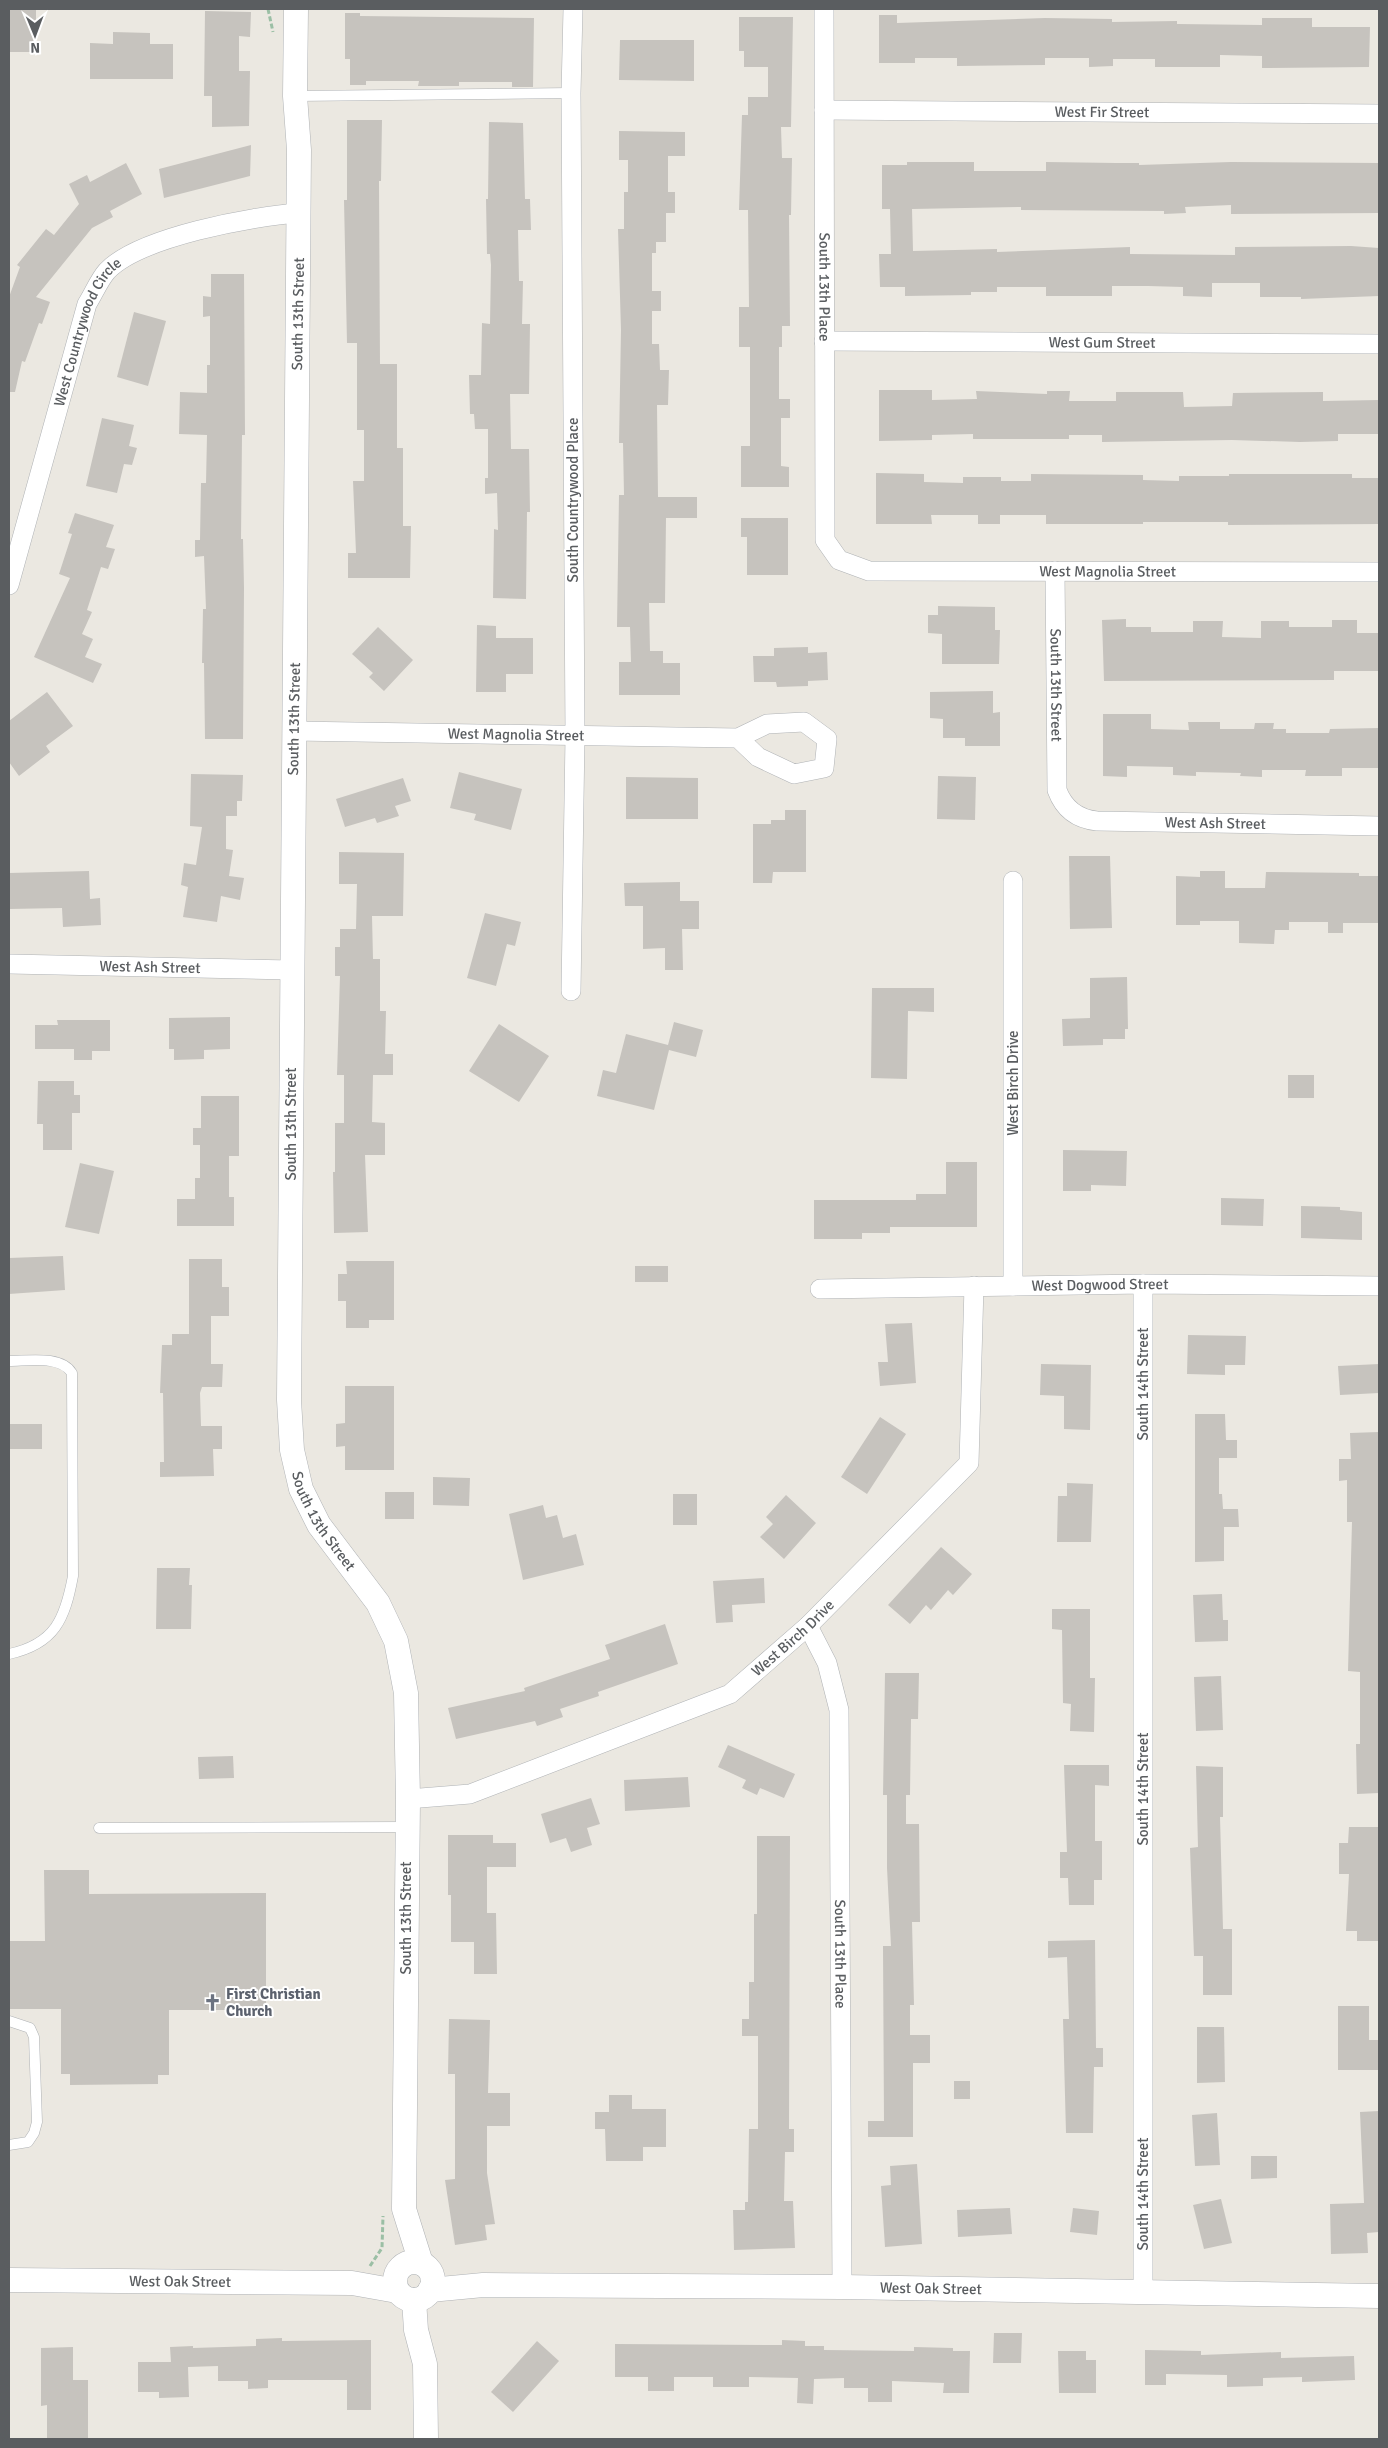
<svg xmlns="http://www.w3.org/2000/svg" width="1388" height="2448" viewBox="0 0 1388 2448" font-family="Signika,sans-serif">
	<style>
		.building { fill: #c6c3be }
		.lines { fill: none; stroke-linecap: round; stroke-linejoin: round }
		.service-casing { stroke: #afb2b5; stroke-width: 11 }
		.minor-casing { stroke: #afb2b5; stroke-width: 20 }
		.tertiary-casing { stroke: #afb2b5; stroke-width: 25 }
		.path { stroke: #9bbfa5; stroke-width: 3; stroke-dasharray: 5 2.5; stroke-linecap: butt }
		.service { stroke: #fff; stroke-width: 10 }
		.minor { stroke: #fff; stroke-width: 19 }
		.tertiary { stroke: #fff; stroke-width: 24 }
		.labels { text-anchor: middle; stroke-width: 4; stroke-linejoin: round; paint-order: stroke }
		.street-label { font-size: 15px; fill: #5a5d60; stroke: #fff }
		.worship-label { font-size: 15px; font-weight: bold; fill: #5b616d; stroke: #fff; text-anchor: start }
	</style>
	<rect width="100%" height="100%" fill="#ebe8e1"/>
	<!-- building -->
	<g class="building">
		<polygon points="10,9 36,9 36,52 9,52"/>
		<polygon points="205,11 251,12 250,37 239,36 239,71 250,71 249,126 212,127 212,96 204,96"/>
		<polygon points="345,13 360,13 360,16 534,18 533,87 512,87 512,82 459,82 459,86 418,86 419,81 366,81 366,85 350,85 350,59 345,59"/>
		<polygon points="879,15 897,15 897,23 1045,18 1112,19 1112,22 1177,21 1177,24 1262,25 1262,18 1312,18 1312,27 1370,27 1369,67 1262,68 1262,56 1220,55 1220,67 1155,67 1155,59 1113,59 1113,66 1089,67 1089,58 1045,58 1045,65 957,66 957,58 915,58 915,63 879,63"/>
		<polygon points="739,17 793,17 791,127 781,127 782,158 792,158 791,215 789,215 790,326 782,326 782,347 779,347 779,399 790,399 790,418 781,418 781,466 789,467 789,487 741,487 741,446 750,446 750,347 739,347 739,307 749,307 748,210 739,210 742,115 748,115 748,97 768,97 768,67 744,67 744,51 739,51"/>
		<polygon points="113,32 150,33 150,44 173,44 173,79 90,79 90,43 113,44"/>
		<polygon points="620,40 694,40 694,81 619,80"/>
		<polygon points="347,120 382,120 381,181 379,181 380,364 397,364 397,448 403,448 403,526 411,526 410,578 348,578 348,553 356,553 353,481 364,481 364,430 357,430 357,343 347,343 344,200 347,200"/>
		<polygon points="489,122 523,123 525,199 530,199 531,230 518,230 519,281 523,281 522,324 530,324 529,394 510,394 511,449 529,449 530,512 527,512 526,599 493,598 494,529 498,530 497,493 485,494 485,478 488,478 488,429 475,429 474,414 470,414 469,375 481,375 482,323 490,324 491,265 490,254 487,254 486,199 488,199"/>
		<polygon points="619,131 685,132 685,156 668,156 668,192 675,192 675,213 666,213 666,242 656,242 656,253 652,253 652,291 661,291 661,311 652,311 652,344 659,344 660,370 669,370 668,405 657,405 658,497 697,497 697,518 666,518 665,603 649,603 650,651 663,651 663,663 680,663 680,695 619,695 619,662 631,662 630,627 617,627 619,495 624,495 623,443 619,443 621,330 618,229 624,229 624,192 628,192 628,160 619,160"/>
		<polygon points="251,145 250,176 164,198 159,169"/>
		<polygon points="907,162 974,162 974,171 1046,171 1046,162 1116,163 1139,163 1139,165 1231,162 1379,163 1379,213 1231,214 1231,205 1185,207 1186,213 1164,214 1164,211 1021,210 1021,207 912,209 913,251 997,249 997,252 1130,247 1130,254 1235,255 1235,247 1351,246 1379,248 1379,296 1301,299 1301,297 1260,297 1260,283 1212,283 1212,297 1183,296 1183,287 1148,286 1112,286 1112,296 1046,296 1046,287 997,287 997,292 971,292 971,295 905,296 905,287 880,287 879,254 891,254 890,209 882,209 882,165 907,165"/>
		<polygon points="126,163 142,194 110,211 113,217 92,228 36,297 50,302 42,324 39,323 25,362 22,361 15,392 9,392 9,297 20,267 17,265 46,229 54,235 79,204 69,184 87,175 90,182"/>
		<polygon points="211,274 244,274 245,435 242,435 241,539 243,539 244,588 243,739 205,739 204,663 202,663 203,609 206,609 204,556 195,557 195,540 200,540 201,483 206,483 207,435 179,434 180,392 207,393 207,365 210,365 210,316 203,317 203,296 211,297"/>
		<polygon points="134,312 166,321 148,386 117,377"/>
		<polygon points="879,390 932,390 932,400 977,399 976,391 1047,394 1047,391 1070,391 1069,401 1116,401 1116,392 1183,392 1184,407 1232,406 1233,393 1323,392 1323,401 1379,400 1379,434 1338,434 1338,441 1300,442 1232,440 1102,442 1102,435 1069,435 1069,439 973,439 973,434 932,435 932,440 879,441"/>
		<polygon points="102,418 134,425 129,446 137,448 132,465 124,464 117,493 86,486"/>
		<polygon points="876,473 924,474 924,482 963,483 963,477 1001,477 1001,481 1031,481 1031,474 1143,475 1143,480 1179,481 1179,476 1229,476 1229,474 1352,474 1352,478 1379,478 1379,524 1228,525 1228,522 1143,522 1143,524 1046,524 1046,515 1000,515 1000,524 978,524 978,515 931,515 932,524 876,524"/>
		<polygon points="75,513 114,525 106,547 115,549 108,569 101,567 87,610 92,612 82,634 93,639 85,657 102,664 93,683 34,657 70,578 59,574 72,534 68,533"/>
		<polygon points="741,518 788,518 788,575 747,575 747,537 741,537"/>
		<polygon points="938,606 995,607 995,630 1000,630 999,664 942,664 942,634 928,633 928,615 938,615"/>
		<polygon points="1126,619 1126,627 1151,627 1151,632 1193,632 1193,621 1223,621 1222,637 1261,638 1261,621 1289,621 1289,627 1332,627 1332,620 1357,620 1357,633 1379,633 1379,671 1334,671 1334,680 1104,681 1102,620"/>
		<polygon points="477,625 496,626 496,638 533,638 533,674 506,674 506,692 476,692"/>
		<polygon points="378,627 413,660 384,691 369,677 373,673 352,654"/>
		<polygon points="808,647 808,653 827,652 828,680 808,681 808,686 777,687 776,682 754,682 753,656 774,656 774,648"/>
		<polygon points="993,691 993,713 1000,712 1000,746 965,746 965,738 943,738 943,719 930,718 930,692"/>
		<polygon points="47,692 73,726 46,746 50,752 19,776 9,762 9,721"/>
		<polygon points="1103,714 1151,714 1151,729 1189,730 1188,722 1220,722 1220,729 1254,729 1255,723 1274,723 1273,729 1286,729 1286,733 1329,733 1330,729 1379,728 1379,768 1342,768 1342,776 1305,776 1306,770 1262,770 1262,777 1240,776 1241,773 1196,772 1196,776 1173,775 1173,767 1127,766 1127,777 1103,776"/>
		<polygon points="459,772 522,789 511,830 474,820 476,814 450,808"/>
		<polygon points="191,774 243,775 242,801 237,801 237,816 226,816 226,849 233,850 229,876 244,878 240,900 221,896 217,922 183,917 188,887 181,885 184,863 196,865 202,827 190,826"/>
		<polygon points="938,776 976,777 975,820 937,819"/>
		<polygon points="626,777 698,778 698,819 626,819"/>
		<polygon points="403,778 411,801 395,806 399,816 377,823 375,818 345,827 336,799"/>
		<polygon points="785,810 806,810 806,872 773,872 772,883 753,883 753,824 771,824 771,820 785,820"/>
		<polygon points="339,852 404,853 403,916 372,916 373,959 380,959 380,1011 386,1011 385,1054 393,1054 393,1075 373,1075 372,1122 385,1123 385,1155 365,1155 368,1232 334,1233 333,1172 335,1172 335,1123 344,1123 344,1075 337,1075 340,976 335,976 335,947 340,947 340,929 356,929 357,884 339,884"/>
		<polygon points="1069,856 1110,856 1112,928 1070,929"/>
		<polygon points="89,871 90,899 100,898 101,925 63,927 62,908 9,909 9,873"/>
		<polygon points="1200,871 1225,871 1225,888 1265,888 1266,872 1359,873 1359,876 1379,876 1379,923 1343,923 1343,933 1328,933 1328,922 1289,922 1289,930 1275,930 1274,944 1239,943 1239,921 1200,921 1200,925 1176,925 1176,876 1200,877"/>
		<polygon points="680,882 680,901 699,901 699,929 682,929 683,970 665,970 665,948 643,949 643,906 625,906 624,883"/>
		<polygon points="485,913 521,922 515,946 507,944 496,986 467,978"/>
		<polygon points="1127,977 1128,1029 1125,1029 1125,1039 1103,1039 1103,1045 1063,1046 1062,1019 1090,1018 1090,978"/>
		<polygon points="872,988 934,988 934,1012 908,1011 907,1079 871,1078"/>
		<polygon points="230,1017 230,1049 204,1050 204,1059 174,1060 174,1049 169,1049 169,1018"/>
		<polygon points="57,1020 110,1020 110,1051 92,1051 92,1060 74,1060 74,1049 35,1049 35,1025 58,1025"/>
		<polygon points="674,1022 703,1030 696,1057 669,1050 654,1110 597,1096 603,1070 616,1073 626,1034 668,1045"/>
		<polygon points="499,1024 549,1056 519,1102 469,1071"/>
		<rect x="1288" y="1075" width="26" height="23"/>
		<polygon points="38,1081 74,1081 74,1095 80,1095 80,1113 72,1113 72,1150 43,1150 43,1124 37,1124"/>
		<polygon points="201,1096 239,1096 239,1156 229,1156 229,1197 234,1197 234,1226 177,1226 177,1199 195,1199 195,1178 200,1178 200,1145 193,1145 193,1128 201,1128"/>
		<polygon points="1063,1150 1127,1151 1126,1186 1091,1185 1091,1191 1063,1191"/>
		<polygon points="946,1162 977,1162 977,1227 890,1227 890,1233 862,1233 862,1239 814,1239 814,1200 916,1200 916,1194 946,1194"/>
		<polygon points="80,1163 114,1171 99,1234 65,1227"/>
		<polygon points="1221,1198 1264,1199 1263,1226 1221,1225"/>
		<polygon points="1301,1206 1340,1207 1340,1210 1362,1212 1362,1240 1301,1238"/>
		<polygon points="63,1256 65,1290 9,1294 9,1258"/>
		<polygon points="189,1259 222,1259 222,1287 229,1287 229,1316 211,1316 211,1364 223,1364 222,1387 202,1387 200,1393 201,1426 222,1426 222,1449 213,1449 214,1476 160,1477 160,1462 164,1462 163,1393 160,1393 162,1345 172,1345 172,1334 189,1334"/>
		<polygon points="346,1261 394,1261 394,1320 369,1320 369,1328 346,1328 346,1301 338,1301 338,1274 347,1274"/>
		<rect x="635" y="1266" width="33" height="16"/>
		<polygon points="912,1323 916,1383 880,1386 878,1362 888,1362 885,1324"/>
		<polygon points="1188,1335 1246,1336 1245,1365 1225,1365 1225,1375 1187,1374"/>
		<polygon points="1041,1364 1091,1365 1090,1430 1064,1429 1064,1396 1040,1395"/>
		<polygon points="1379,1364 1379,1393 1340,1395 1338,1366"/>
		<polygon points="345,1386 394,1386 394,1470 345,1470 345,1446 336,1447 336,1424 345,1423"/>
		<polygon points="1195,1414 1225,1414 1226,1440 1237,1440 1237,1458 1219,1458 1219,1494 1222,1494 1223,1509 1238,1509 1239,1527 1224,1527 1224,1561 1195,1562"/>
		<polygon points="880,1417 906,1434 867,1494 841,1477"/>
		<rect x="9" y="1424" width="33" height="25"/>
		<polygon points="1379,1432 1379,1793 1357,1794 1356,1744 1360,1744 1360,1672 1348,1671 1352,1522 1347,1522 1347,1480 1339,1481 1339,1459 1351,1459 1350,1433"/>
		<polygon points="433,1477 470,1478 469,1506 433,1505"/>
		<polygon points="1067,1483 1093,1484 1091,1542 1057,1542 1058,1496 1067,1496"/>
		<rect x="385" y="1492" width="29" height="27"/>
		<rect x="673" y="1494" width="24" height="31"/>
		<polygon points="786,1495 816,1523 784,1559 760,1537 773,1524 766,1517"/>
		<polygon points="543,1505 546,1518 557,1515 563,1538 576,1534 584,1565 523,1580 509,1514"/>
		<polygon points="941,1547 972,1574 953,1595 948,1590 931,1610 926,1605 910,1624 888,1605"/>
		<polygon points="157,1568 190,1568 189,1585 192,1585 191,1629 156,1629"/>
		<polygon points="764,1578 765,1603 732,1605 733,1622 716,1623 713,1581"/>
		<polygon points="1222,1594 1223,1620 1228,1620 1228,1641 1195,1642 1193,1595"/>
		<polygon points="1052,1609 1090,1609 1090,1678 1095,1678 1094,1732 1070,1731 1071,1704 1063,1703 1062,1630 1052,1629"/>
		<polygon points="665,1624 678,1664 598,1692 599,1696 560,1709 563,1717 537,1726 535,1721 456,1739 448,1708 525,1691 524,1688 610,1659 605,1645"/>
		<polygon points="885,1673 919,1673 918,1719 911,1719 910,1795 906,1795 906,1824 919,1824 920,1922 912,1922 914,2005 910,2005 910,2035 930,2035 930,2063 913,2063 913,2137 868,2137 868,2121 884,2121 883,1946 891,1946 887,1868 887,1795 883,1795"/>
		<polygon points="1221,1676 1223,1730 1196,1731 1194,1677"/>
		<polygon points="728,1745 795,1774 784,1798 760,1788 757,1795 742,1788 746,1780 718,1767"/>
		<polygon points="233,1756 234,1778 199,1779 198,1757"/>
		<polygon points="1064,1765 1109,1765 1109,1786 1095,1785 1095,1841 1102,1841 1102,1880 1094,1880 1094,1905 1069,1905 1068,1878 1060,1878 1060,1852 1067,1852"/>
		<polygon points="1196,1766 1223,1767 1223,1817 1220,1817 1223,1929 1232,1929 1232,1995 1203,1995 1203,1956 1194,1956 1190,1848 1198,1847"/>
		<polygon points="688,1777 690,1807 625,1811 624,1780"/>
		<polygon points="591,1798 600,1824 587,1828 592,1845 571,1852 566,1838 550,1843 541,1814"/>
		<polygon points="1349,1827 1379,1827 1379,1941 1357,1941 1357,1931 1346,1931 1349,1874 1339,1874 1339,1843 1348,1843"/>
		<polygon points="448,1835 493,1835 493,1843 516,1843 516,1867 487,1867 487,1913 496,1913 497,1974 474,1974 474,1942 451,1942 451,1895 448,1895"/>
		<polygon points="757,1836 790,1836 789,2129 794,2129 794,2152 785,2152 784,2201 793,2201 795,2248 734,2250 733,2210 745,2210 745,2202 748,2202 749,2129 758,2129 758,2036 742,2036 742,2019 749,2019 749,1982 754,1982 754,1914 757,1914"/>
		<polygon points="44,1870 89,1870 89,1894 266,1893 266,2010 169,2010 169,2075 158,2075 158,2084 70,2085 70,2074 61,2074 61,2009 9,2009 9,1941 45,1941"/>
		<polygon points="1095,1940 1096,2048 1103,2048 1103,2067 1094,2067 1093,2133 1066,2133 1063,2019 1069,2019 1067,1957 1048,1958 1048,1941"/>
		<polygon points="1338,2006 1369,2006 1369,2040 1379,2040 1379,2070 1338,2070"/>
		<polygon points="449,2019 490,2020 488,2093 510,2093 510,2126 487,2126 487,2173 495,2224 485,2225 487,2240 455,2245 445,2180 455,2179 455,2074 448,2074"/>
		<polygon points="1197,2027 1224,2027 1225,2082 1197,2083"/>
		<rect x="954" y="2081" width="16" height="18"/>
		<polygon points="609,2095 632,2095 632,2109 666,2109 666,2147 643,2147 643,2161 606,2161 605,2129 595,2129 595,2112 609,2112"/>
		<polygon points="1379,2111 1379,2232 1367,2233 1368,2253 1331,2254 1330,2204 1364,2203 1360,2112"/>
		<polygon points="1217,2113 1220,2165 1195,2166 1192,2115"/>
		<polygon points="1251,2156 1277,2156 1277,2178 1251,2179"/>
		<polygon points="917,2164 922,2244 885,2247 881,2186 891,2185 890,2166"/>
		<polygon points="1221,2199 1232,2243 1204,2249 1193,2205"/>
		<polygon points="1010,2208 1012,2234 958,2237 957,2210"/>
		<polygon points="1073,2208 1099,2211 1097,2235 1070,2232"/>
		<polygon points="994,2333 1022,2333 1021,2363 993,2363"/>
		<polygon points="282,2338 282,2341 371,2340 371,2410 347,2410 347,2380 268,2380 268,2388 248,2389 248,2381 218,2381 218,2366 188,2367 189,2397 159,2398 159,2392 138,2392 138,2362 171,2362 170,2347 193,2346 193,2348 256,2346 256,2339"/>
		<polygon points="782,2340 805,2341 805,2346 824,2346 824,2350 914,2351 914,2347 953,2348 953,2351 970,2351 969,2393 943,2393 944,2383 892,2381 892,2402 868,2402 868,2388 844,2388 844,2378 814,2379 813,2404 797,2403 798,2378 749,2377 749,2387 713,2387 713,2377 674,2377 674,2391 648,2391 648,2377 615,2377 615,2344 782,2345"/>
		<polygon points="537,2341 559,2361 513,2412 491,2392"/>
		<polygon points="73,2347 73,2380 88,2380 88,2439 47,2439 47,2405 41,2406 41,2348"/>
		<polygon points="1145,2350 1201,2351 1201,2355 1281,2352 1281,2358 1354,2356 1355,2380 1302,2382 1302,2377 1263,2378 1263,2386 1227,2387 1227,2375 1166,2374 1166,2385 1145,2385"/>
		<polygon points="1058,2351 1086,2351 1086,2360 1096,2360 1096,2393 1059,2393"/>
	</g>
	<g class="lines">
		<defs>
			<g id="service">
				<polyline points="295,96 571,93"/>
				<path d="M9,1361C28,1361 61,1355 72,1373L73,1576C65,1619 55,1644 9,1654"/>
				<polyline points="99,1828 407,1827"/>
				<polyline points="9,2021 30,2028 34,2037 37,2122 34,2133 28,2142 9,2145"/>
			</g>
			<g id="minor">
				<path id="s1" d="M824,9L825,540L839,560L869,571L1379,572"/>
				<path id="s2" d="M824,110L1379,114"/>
				<path id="s3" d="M824,341L1379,344"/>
				<path id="s4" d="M1055,571L1057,790C1064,809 1077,819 1097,821L1379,826"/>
				<path id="s5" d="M9,585L87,304C94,293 99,280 107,271C139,237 253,216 299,213"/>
				<path id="s6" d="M294,731L738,738L767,724L804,722L827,739L824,768L794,774L758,757L738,738"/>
				<polyline points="1013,881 1013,1286"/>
				<path id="s7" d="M9,964L292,970"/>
				<polyline points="571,991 575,737 571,93 573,9"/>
				<polyline points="1143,1284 1143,2293"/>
				<path id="s8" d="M820,1289L1143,1284L1379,1286"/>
				<path id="s9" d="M808,1626L827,1663L839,1710L842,2287"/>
				<path id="s10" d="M408,1799L470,1794L730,1694L808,1626L969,1463L974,1286"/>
			</g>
			<g id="tertiary">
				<path id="s11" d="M296,9L295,96L299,150L289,1400L292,1450L301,1489L319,1525L378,1603L396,1641L406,1693L408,1799L404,2209L421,2263"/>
				<circle cx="414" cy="2281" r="19"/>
				<path id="s12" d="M9,2280L352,2283L397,2291"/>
				<path id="s13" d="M430,2290L483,2285L842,2287L1379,2296"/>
				<polyline points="414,2300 416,2330 425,2364 426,2439"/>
			</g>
		</defs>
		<!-- service casing -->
		<use href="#service" class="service-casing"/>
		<!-- minor casing -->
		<use href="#minor" class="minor-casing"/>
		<!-- tertiary casing -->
		<use href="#tertiary" class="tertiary-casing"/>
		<!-- path -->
		<g class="path">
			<polyline points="268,9 273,32"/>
			<polyline points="370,2266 382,2248 383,2216"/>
		</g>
		<!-- service -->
		<use href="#service" class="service"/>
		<!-- minor -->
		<use href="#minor" class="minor"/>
		<!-- tertiary -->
		<use href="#tertiary" class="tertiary"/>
	</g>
	<!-- icons -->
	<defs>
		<symbol id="church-bare" viewBox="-9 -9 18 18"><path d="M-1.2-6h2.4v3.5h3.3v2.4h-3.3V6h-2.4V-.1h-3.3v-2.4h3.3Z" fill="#6b7280" stroke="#fff" stroke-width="2.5" paint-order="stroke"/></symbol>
	</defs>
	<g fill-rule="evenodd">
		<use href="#church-bare" x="200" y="1990" width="25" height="25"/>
	</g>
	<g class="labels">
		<!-- street labels -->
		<g class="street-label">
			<text dy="5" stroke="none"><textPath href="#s2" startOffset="278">West Fir Street</textPath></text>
			<text dy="5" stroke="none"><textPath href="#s1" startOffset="278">South 13th Place</textPath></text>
			<text transform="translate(298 314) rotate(-89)" y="5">South 13th Street</text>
			<text dy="5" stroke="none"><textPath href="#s5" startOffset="266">West Countrywood Circle</textPath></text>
			<text dy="5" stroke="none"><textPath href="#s3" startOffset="278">West Gum Street</textPath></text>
			<text transform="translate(573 500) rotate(-90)" y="5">South Countrywood Place</text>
			<text dy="5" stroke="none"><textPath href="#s1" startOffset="826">West Magnolia Street</textPath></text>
			<text dy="5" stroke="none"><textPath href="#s4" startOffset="114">South 13th Street</textPath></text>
			<text transform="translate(294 719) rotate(-89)" y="5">South 13th Street</text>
			<text dy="5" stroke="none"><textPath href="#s6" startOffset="222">West Magnolia Street</textPath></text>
			<text dy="5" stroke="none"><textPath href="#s4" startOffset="391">West Ash Street</textPath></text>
			<text dy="5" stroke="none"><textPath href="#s7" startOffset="141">West Ash Street</textPath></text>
			<text transform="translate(1013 1083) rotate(-90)" y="5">West Birch Drive</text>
			<text transform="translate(291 1124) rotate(-90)" y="5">South 13th Street</text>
			<text dy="5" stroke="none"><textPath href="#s8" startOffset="280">West Dogwood Street</textPath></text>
			<text transform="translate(1143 1384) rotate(-90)" y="5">South 14th Street</text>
			<text dy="5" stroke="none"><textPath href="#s11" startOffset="1520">South 13th Street</textPath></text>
			<text dy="5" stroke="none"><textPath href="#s10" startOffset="425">West Birch Drive</textPath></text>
			<text transform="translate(1143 1789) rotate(-90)" y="5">South 14th Street</text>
			<text transform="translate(406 1918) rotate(-90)" y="5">South 13th Street</text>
			<text dy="5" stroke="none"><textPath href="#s9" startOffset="334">South 13th Place</textPath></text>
			<text transform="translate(1143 2194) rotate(-90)" y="5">South 14th Street</text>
			<text dy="5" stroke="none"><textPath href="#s12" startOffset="171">West Oak Street</textPath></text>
			<text dy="5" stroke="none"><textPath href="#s13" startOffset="501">West Oak Street</textPath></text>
		</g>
		<!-- worship labels -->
		<g class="worship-label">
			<text x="226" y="1999">First Christian<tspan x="226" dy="17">Church</tspan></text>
		</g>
	</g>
	<!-- border -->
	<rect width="1388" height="2448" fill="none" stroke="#5a5d60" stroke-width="20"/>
	<!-- north arrow -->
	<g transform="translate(35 35) rotate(179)" stroke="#ffffff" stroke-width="4" paint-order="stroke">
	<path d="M0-4L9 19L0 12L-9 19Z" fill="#5a5d60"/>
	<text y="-8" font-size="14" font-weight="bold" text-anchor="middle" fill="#5a5d60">N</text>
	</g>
</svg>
